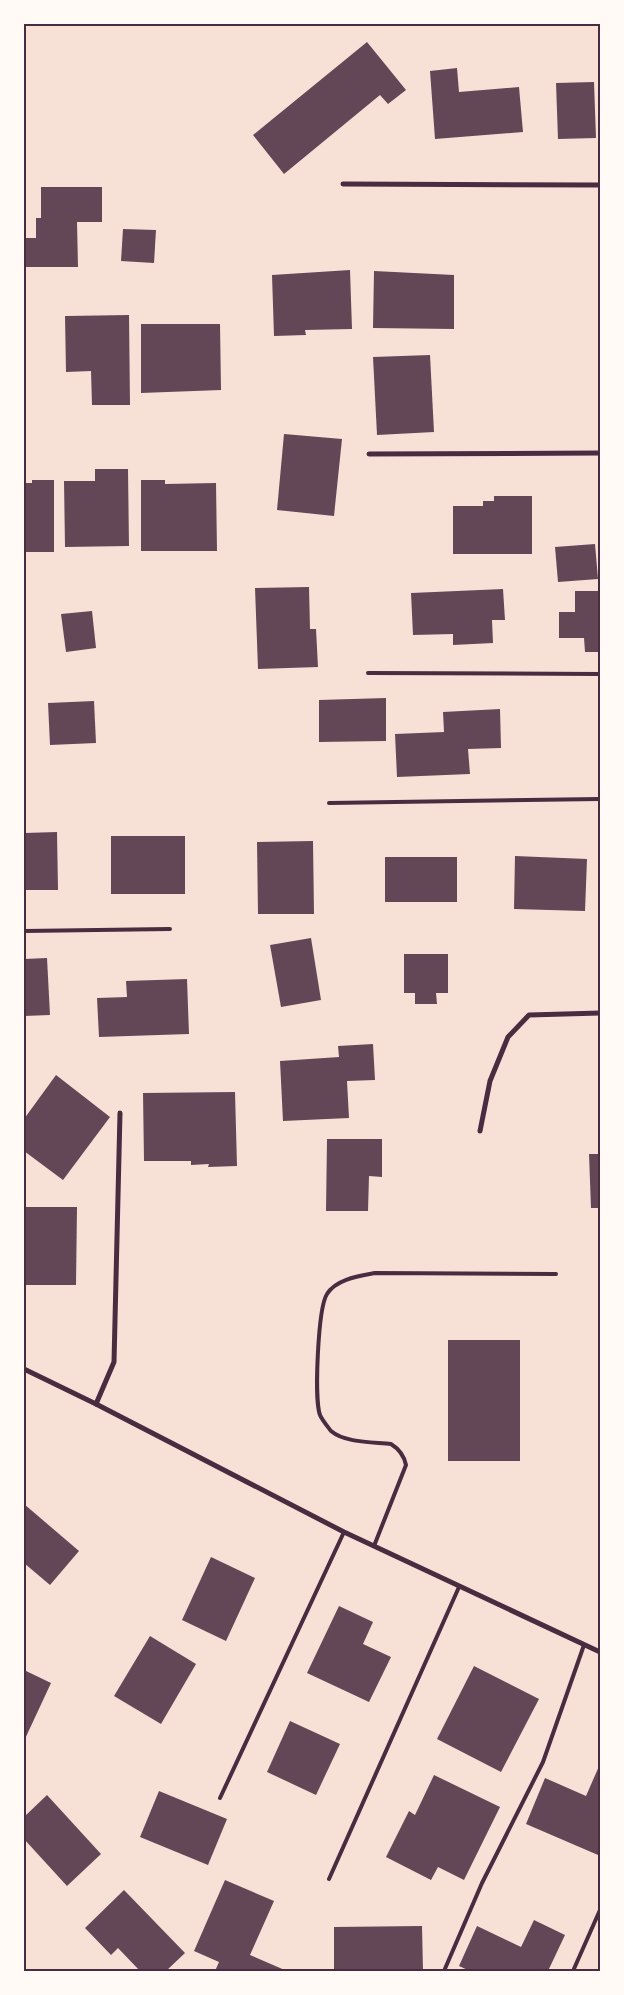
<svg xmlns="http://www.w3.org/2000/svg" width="624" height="1995" viewBox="0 0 624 1995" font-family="'DejaVu Sans',sans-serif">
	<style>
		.building { fill: #644757 }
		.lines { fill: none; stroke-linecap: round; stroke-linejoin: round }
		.service { stroke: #4a2c40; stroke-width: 4 }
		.minor { stroke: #4a2c40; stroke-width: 5 }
		.neatline { fill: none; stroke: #4a2c40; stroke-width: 2 }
	</style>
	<rect width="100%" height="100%" fill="#f7e1d7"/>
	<!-- building -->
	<g class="building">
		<polygon points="367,42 406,90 388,104 380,95 284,174 253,135"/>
		<polygon points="457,68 459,92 519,87 523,132 435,139 430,71"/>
		<polygon points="594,82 596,138 558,139 556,83"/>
		<polygon points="41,187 102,187 102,222 77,222 78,267 24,267 24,238 36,238 36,218 41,218"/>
		<polygon points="123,229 156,230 154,263 121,261"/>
		<polygon points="350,270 352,329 305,330 306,335 274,336 272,275"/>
		<polygon points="374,271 454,275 454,329 373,328"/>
		<polygon points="129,315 130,405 92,405 91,371 66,372 65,316"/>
		<polygon points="141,324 220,324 221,390 141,393"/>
		<polygon points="430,355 434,432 377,435 373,357"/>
		<polygon points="284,434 342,439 334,516 277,510"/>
		<polygon points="95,469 128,469 129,546 65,547 64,481 95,481"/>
		<polygon points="32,480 54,480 54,552 24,552 24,483 32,483"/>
		<polygon points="141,480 165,480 165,484 216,483 217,551 141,551"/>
		<polygon points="494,496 532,496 532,554 453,554 453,506 483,506 483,501 494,501"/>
		<polygon points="595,544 598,579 558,582 555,547"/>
		<polygon points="309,587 310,629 316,629 318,667 258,669 255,588"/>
		<polygon points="503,589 505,620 492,620 493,643 453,645 453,634 413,635 411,593"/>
		<polygon points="575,591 600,591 600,652 585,652 584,638 559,638 559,612 575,612"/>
		<polygon points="92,611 96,648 66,652 61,614"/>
		<polygon points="386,698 386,741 319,742 319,700"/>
		<polygon points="94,701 96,743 50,745 48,703"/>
		<polygon points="500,709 501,748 468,749 470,774 397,777 395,734 444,732 443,712"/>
		<polygon points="57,832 58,890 24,890 24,833"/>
		<rect x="111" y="836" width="74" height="58"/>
		<polygon points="313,841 314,914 258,914 257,842"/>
		<polygon points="515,856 587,859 585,911 514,909"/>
		<rect x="385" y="857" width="72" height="45"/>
		<polygon points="311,938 321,1000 281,1007 270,945"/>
		<polygon points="404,954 448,954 448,993 436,993 437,1004 415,1004 415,993 404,993"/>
		<polygon points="47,958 50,1015 24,1016 24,959"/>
		<polygon points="187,979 189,1034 99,1037 97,998 127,997 126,981"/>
		<polygon points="373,1044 375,1080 347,1081 349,1118 283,1121 280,1061 339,1057 338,1046"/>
		<polygon points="56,1075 110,1117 63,1180 24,1151 24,1119"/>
		<polygon points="235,1092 237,1166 208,1167 209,1164 191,1165 191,1161 144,1161 143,1093"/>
		<polygon points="327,1139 382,1139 382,1177 369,1176 368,1211 326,1211"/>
		<polygon points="589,1154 600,1154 600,1208 591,1208"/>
		<polygon points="24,1207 77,1207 76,1285 24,1285"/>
		<rect x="448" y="1340" width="72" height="121"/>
		<polygon points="24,1504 79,1551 50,1585 24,1563"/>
		<polygon points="211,1557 255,1578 226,1641 182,1620"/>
		<polygon points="339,1606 373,1622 363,1644 391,1657 369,1702 307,1673"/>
		<polygon points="150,1636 196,1664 161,1724 114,1696"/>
		<polygon points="474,1666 539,1699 501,1772 437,1739"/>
		<polygon points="24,1670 51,1683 24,1741"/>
		<polygon points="290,1721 340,1744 316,1795 267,1772"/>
		<polygon points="600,1764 600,1850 598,1855 526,1824 545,1778 586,1796"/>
		<polygon points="434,1775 500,1807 464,1880 438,1867 431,1880 386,1857 409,1811 415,1815"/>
		<polygon points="159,1791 227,1819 208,1865 140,1837"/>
		<polygon points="47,1795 101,1854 67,1886 24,1839 24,1817"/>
		<polygon points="225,1880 274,1901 250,1955 287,1971 215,1971 219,1962 194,1951"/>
		<polygon points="124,1890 185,1953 166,1971 140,1971 118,1948 111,1955 85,1928"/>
		<polygon points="534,1920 565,1935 548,1971 470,1971 459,1966 477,1926 521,1947"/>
		<polygon points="422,1926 423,1971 334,1971 334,1927"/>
	</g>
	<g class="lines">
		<!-- service -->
		<g class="service">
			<polyline points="368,673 600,674"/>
			<polyline points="329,803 600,799"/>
			<polyline points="24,931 170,929"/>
			<path d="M374,1546L406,1465C404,1455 399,1449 391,1444C373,1442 345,1443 331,1431C328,1427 322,1420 320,1415C314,1399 318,1308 327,1294C336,1279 359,1276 375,1273L556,1274"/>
			<polyline points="220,1798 344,1532"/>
			<polyline points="329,1879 459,1587"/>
			<polyline points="444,1971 482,1883 543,1762 584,1645"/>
			<polyline points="573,1971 600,1910"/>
		</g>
		<!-- minor -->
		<g class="minor">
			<polyline points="343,184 600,185"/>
			<polyline points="369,454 600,453"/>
			<polyline points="480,1131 490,1081 508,1037 529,1015 600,1013"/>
			<polyline points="24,1369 96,1404 344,1532 600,1652"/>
			<polyline points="96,1404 114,1362 120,1113"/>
		</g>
	</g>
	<!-- border -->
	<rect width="624" height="1995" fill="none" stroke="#fffaf5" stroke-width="50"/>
	<rect x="25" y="25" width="574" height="1945" class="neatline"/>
</svg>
